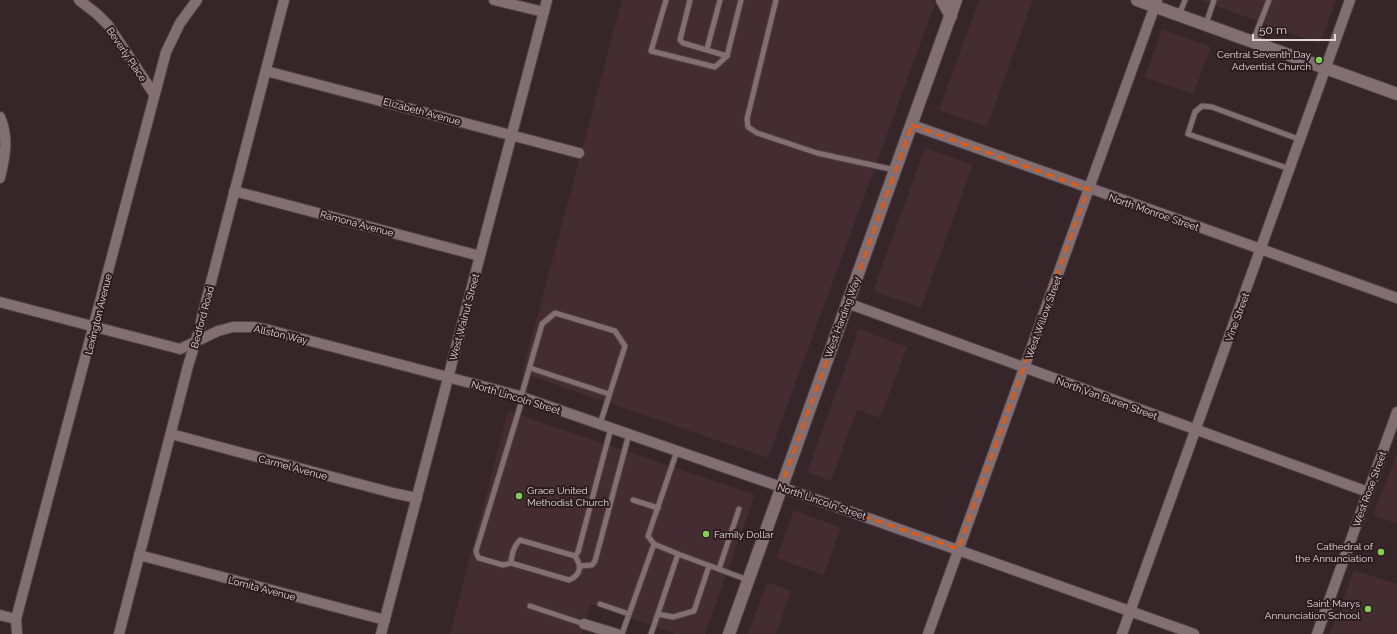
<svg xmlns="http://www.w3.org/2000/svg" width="1397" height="634" viewBox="0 0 1397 634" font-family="Raleway,sans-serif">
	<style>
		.built { fill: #432c32 }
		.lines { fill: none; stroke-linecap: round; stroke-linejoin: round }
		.lane-casing { stroke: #504345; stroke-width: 7 }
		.street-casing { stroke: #504345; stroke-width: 12 }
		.secondary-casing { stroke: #504345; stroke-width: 14 }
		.lane { stroke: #826f73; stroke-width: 5 }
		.street { stroke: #826f73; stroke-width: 10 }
		.secondary { stroke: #826f73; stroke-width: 12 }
		.marked { fill: none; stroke: #e8590c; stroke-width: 3; stroke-dasharray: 8 5; stroke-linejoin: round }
		.poi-dot { fill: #80d051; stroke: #2c1c20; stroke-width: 1.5 }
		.labels { text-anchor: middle; stroke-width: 4; stroke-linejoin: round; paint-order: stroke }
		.street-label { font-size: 10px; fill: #e1d6d8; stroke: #2c1c20 }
		.poi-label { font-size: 10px; fill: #e1d6d8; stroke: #2c1c20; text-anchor: end }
	</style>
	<rect width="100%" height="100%" fill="#362629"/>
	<!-- built -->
	<g class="built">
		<polygon points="622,0 932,0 935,4 768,458 522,373"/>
		<polygon points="979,0 1033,0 987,127 939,110"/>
		<polygon points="1200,0 1336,0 1320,44"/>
		<polygon points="1162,29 1211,47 1193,94 1145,77"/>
		<polygon points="925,148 973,165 921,308 873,291"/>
		<polygon points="859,329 907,347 880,418 857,410 831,481 807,472"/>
		<polygon points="508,411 755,495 705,634 676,634 591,604 582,634 450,634"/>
		<polygon points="1397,454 1397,524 1373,515"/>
		<polygon points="794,510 841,528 824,575 776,558"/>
		<polygon points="1354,570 1397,584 1397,634 1330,634"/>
		<polygon points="767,582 791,591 776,634 748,634"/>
	</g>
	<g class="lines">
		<defs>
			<g id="lane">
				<polyline points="666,0 651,51 715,67 727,56"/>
				<polyline points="690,0 680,40 683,43 727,56 741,0"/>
				<polyline points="776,0 747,119 748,127 757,133 817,153 895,170"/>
				<polyline points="1179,15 1185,0"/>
				<polyline points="1206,24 1214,0"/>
				<polyline points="1253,41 1269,0"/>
				<polyline points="707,49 720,0"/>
				<polyline points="1290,169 1188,134 1195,112 1202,106 1212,107 1301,140"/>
				<polyline points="530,368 609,394"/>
				<polyline points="521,397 542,324 555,313 615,331 625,346 600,424"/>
				<polyline points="633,500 658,508"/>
				<polyline points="654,544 648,536 677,451"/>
				<polyline points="678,554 748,580"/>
				<polyline points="575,556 578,552 611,428"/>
				<path d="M511,563C512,554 513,547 520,540L575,556C582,566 581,575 569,580L511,563L503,565L479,558L477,555L476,551L523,397"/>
				<polyline points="580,566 592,565 595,561 629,434"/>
				<polyline points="719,569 739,509"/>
				<polyline points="600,604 629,614"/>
				<polyline points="530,606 584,624"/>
				<polyline points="658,614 673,617 694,611 709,566"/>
				<polyline points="622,634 654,544 678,554 651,634"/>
			</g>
			<g id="street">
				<polyline points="79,0 97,14 108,25 154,94"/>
				<polyline points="494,0 544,12"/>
				<polyline points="266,71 579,153"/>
				<path d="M0,117C9,138 5,156 0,178"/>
				<path d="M912,125C1073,183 1236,239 1397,298"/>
				<polyline points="234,191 480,256"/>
				<polyline points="0,302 180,349 218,331 233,327 253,327 269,330 516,395 781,487 1194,634"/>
				<polyline points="847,303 1368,492"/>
				<polyline points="171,434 393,493 417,498"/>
				<polyline points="139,555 385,620"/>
				<polyline points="0,615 16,619"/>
				<polyline points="584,624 617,634"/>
				<polyline points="17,634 16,619 166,52 180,23 197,0"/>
				<polyline points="119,634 188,366 200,327 202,317 284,0"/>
				<polyline points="381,634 547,0"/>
				<polyline points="928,634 1157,0"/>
				<polyline points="1122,634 1350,0"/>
				<polyline points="1317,634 1397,412"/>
			</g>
			<g id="secondary">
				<polyline points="942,0 951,16"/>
				<polyline points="1137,0 1397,94"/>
				<polyline points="729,634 956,0"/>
			</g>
		</defs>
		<!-- lane casing -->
		<use href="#lane" class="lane-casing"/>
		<!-- street casing -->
		<use href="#street" class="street-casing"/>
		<!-- secondary casing -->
		<use href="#secondary" class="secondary-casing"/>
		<!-- lane -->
		<use href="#lane" class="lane"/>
		<!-- street -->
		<use href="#street" class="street"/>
		<!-- secondary -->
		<use href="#secondary" class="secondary"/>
	</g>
	<!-- marked area -->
	<path class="marked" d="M912,125L1088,189L958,549L781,487Z"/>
	<!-- markers -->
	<g class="poi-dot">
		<circle cx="1319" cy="60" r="4"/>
		<circle cx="519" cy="496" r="4"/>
		<circle cx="706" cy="534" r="4"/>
		<circle cx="1381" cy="552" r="4"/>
		<circle cx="1368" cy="609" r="4"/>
	</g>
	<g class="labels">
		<!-- street labels -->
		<g class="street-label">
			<text transform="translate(127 54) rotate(56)" y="4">Beverly Place</text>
			<text transform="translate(422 111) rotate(15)" y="4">Elizabeth Avenue</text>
			<text transform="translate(1154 212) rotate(19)" y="4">North Monroe Street</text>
			<text transform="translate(357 223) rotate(15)" y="4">Ramona Avenue</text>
			<text transform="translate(98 314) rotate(-76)" y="4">Lexington Avenue</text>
			<text transform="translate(202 317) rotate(-75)" y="4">Bedford Road</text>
			<text transform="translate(464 317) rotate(-75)" y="4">West Walnut Street</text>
			<text transform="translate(842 317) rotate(-70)" y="4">West Harding Way</text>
			<text transform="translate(1043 317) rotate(-70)" y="4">West Willow Street</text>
			<text transform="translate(1237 317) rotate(-70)" y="4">Vine Street</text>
			<text transform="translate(281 334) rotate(13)" y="4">Allston Way</text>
			<text transform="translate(516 397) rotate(17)" y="4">North Lincoln Street</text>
			<text transform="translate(1107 398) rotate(20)" y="4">North Van Buren Street</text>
			<text transform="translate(293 467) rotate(15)" y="4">Carmel Avenue</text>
			<text transform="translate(1369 489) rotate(-70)" y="4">West Rose Street</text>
			<text transform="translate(822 501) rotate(19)" y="4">North Lincoln Street</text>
			<text transform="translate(262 588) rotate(15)" y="4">Lomita Avenue</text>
		</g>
		<!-- poi labels -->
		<g class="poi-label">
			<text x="1311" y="58">Central Seventh Day<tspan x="1311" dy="12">Adventist Church</tspan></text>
			<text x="527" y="494" text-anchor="start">Grace United<tspan x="527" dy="12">Methodist Church</tspan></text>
			<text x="714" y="538" text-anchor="start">Family Dollar</text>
			<text x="1373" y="550">Cathedral of<tspan x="1373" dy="12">the Annunciation</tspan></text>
			<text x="1360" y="607">Saint Marys<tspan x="1360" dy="12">Annunciation School</tspan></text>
		</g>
	</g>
	<!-- scale -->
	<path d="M1253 34v6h82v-6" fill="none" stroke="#e1d6d8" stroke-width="2"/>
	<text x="1259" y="34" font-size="12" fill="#e1d6d8" stroke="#2c1c20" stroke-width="3" paint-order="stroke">50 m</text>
</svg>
